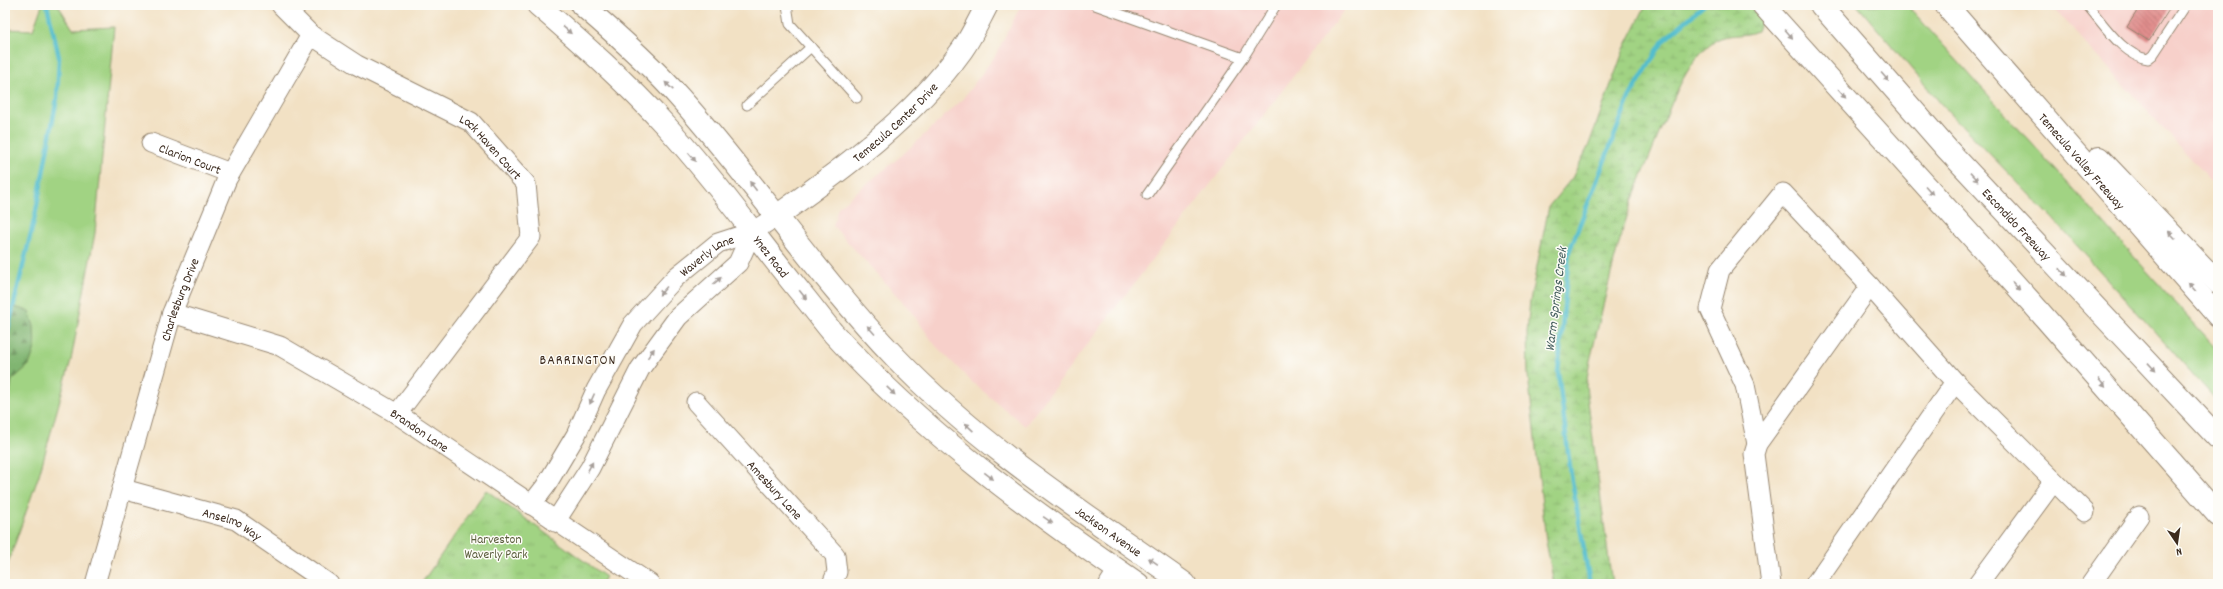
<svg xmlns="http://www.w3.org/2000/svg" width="2223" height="589" viewBox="0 0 2223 589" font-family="Dekko,sans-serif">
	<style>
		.built { fill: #f7d0ca }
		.grass { fill: #a1d383; stroke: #6e7e50 }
		.forest { fill: url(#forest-firs); stroke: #5e7048 }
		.wetland { fill: url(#wetland-marsh); stroke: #6e7e50 }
		.park { fill: url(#park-tufts); stroke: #6e7e50 }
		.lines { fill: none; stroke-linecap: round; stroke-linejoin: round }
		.stream { stroke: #53bdce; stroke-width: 4.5 }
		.building { fill: url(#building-back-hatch) }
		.service-casing { stroke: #968671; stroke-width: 11 }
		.minor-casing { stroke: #968671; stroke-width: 21 }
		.tertiary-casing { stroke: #968671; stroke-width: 24 }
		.secondary-casing { stroke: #968671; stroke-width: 24 }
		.motorway-casing { stroke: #968671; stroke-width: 24 }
		.service { stroke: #fff; stroke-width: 9 }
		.minor { stroke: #fff; stroke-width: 19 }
		.tertiary { stroke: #fff; stroke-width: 22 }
		.secondary { stroke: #fff; stroke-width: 22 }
		.motorway { stroke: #fff; stroke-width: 22 }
		.oneway { fill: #a79f9a }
		.labels { text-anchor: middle; stroke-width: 3; stroke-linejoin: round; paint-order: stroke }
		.street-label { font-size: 13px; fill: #3b2a1e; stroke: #fdfcf7 }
		.park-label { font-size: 13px; fill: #5a5d3c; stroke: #fdfcf7 }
		.water-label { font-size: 14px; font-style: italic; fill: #435d5c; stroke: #fdfcf7 }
		.neighbourhood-label { font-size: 14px; letter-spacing: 1px; fill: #3b2a1e; stroke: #fdfcf7 }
	</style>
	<defs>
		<pattern id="forest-firs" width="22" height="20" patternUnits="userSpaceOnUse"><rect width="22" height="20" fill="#80b571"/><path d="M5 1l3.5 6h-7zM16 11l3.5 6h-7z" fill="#6a935c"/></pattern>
		<pattern id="wetland-marsh" width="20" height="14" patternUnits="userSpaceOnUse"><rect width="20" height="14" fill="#a1d383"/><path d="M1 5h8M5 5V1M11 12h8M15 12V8" fill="none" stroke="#8cb571"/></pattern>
		<pattern id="park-tufts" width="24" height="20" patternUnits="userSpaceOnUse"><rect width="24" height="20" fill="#a1d383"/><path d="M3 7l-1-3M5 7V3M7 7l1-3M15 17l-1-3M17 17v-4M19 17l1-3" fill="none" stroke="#8cb571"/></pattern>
		<pattern id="building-back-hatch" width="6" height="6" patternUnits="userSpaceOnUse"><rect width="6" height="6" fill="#e18e8d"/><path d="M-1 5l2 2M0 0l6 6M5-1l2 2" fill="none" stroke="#b87473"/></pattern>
	</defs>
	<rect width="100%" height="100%" fill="#fdfcf7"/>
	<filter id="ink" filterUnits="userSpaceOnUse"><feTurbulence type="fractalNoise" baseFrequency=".025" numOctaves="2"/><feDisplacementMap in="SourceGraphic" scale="8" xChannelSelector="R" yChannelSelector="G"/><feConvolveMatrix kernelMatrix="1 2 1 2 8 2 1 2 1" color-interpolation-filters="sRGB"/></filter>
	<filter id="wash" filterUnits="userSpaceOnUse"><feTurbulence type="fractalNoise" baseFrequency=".012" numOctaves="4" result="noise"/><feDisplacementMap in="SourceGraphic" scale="16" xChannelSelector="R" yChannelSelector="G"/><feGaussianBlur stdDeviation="0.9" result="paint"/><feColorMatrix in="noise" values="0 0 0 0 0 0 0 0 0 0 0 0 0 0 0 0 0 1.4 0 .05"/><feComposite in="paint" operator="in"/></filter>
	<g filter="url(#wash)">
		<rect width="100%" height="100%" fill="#f2e1c4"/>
		<!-- built -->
		<g class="built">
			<polygon points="1021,5 1348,5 1025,426 973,383 935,345 910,310 833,226 838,207 901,156 961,101 995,56"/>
			<polygon points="2051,5 2218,5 2218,188 2152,116"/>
		</g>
		<!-- grass -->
		<g class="grass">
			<polygon points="42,5 58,5 73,29 114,27 95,233 71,360 39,475 5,572 5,29 33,30"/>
			<polygon points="1857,5 1907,5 2218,350 2218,402 2053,219 1943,106"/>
		</g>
		<!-- forest -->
		<polygon class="forest" points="14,307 29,311 34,326 35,348 29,365 12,380 5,421 5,309"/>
		<!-- wetland -->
		<path class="wetland" d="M1646,5H1767L1757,31C1743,38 1727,32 1714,41C1688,60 1675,95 1663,124C1649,158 1634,193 1623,229C1610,274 1600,319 1589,365L1586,386L1612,584H1554L1546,541L1528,375L1527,332L1530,301L1549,206L1572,178L1588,147L1624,49Z"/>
		<!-- park -->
		<polygon class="park" points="486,490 606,577 601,584 421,584"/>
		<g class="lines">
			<!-- stream -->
			<g class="stream">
				<polyline points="5,341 35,216 57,98 59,57 47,5"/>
				<polyline points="1590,584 1571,475 1558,372 1569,252 1629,98 1663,41 1704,5"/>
			</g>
		</g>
		<g id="blocks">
			<!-- building -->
			<polygon class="building" points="2141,5 2172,5 2149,41 2127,27"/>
		</g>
	</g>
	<g filter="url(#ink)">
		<use href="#blocks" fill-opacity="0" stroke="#968671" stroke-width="1"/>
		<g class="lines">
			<defs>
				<g id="service">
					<polyline points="787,5 790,24 857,98"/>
					<polyline points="1095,5 1243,58 1276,5"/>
					<path d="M2087,5C2103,23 2123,56 2148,59L2153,55L2186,5"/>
					<polyline points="747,105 811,47"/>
					<polyline points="1147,195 1243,58"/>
				</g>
				<g id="minor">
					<path id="s1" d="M281,5L311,35L357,65L471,122L526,184L531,237L397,414"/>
					<path id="s2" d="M151,143L230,173"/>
					<path id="s3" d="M172,313L280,346L397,414L650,584"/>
					<path id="s4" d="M696,402L835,555L837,572L832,584"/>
					<polyline points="1757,444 1745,385 1710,309 1720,270 1783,193 1870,286 1955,382 2085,512"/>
					<path id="s5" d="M123,489L236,520L329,584"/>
					<path id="s6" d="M531,505L545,487L576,435L596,390L633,324L676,277L718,243L752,232L777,216"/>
					<polyline points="555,522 590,468 640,369 678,317 738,263 752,232"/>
					<path id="s7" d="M95,584L172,313L227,179L311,35"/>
					<polyline points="1109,584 1118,570"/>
					<polyline points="1771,584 1754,454 1757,444 1870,286"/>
					<polyline points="1815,584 1955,382"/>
					<polyline points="1978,584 2053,482"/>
					<polyline points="2091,584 2139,516"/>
				</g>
				<g id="tertiary">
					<path id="s8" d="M777,216C844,168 913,118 962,50C972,36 979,20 987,5"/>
				</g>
				<g id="secondary">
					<path id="s9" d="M538,5C583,44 626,82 666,126C715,179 756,238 801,293C812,306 822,320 833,333C922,431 1029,509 1138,584"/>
					<path id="s10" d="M582,5C616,34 651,65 680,98C755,182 818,277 896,358C981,447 1085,513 1185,584"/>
				</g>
				<g id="motorway">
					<polyline points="1763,5 2031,302 2218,515"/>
					<path id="s11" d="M1821,5L1947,149L2218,438"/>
					<path id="s12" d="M1946,5L2218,316"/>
					<polyline points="2099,158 2218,283"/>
				</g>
			</defs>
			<!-- service casing -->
			<use href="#service" class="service-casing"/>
			<!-- minor casing -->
			<use href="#minor" class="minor-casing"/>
			<!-- tertiary casing -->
			<use href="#tertiary" class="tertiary-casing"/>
			<!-- secondary casing -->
			<use href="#secondary" class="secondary-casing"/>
			<!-- motorway casing -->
			<use href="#motorway" class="motorway-casing"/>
			<!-- service -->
			<use href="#service" class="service"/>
			<!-- minor -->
			<use href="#minor" class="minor"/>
			<!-- tertiary -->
			<use href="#tertiary" class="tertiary"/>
			<!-- secondary -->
			<use href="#secondary" class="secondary"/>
			<!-- motorway -->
			<use href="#motorway" class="motorway"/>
		</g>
		<!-- one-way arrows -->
		<defs><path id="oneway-solid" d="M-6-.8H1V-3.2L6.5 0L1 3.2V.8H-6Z"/></defs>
		<g class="oneway">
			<use href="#oneway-solid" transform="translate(567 30) rotate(41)"/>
			<use href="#oneway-solid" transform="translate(1789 34) rotate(49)"/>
			<use href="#oneway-solid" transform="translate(1885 77) rotate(49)"/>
			<use href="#oneway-solid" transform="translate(669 86) rotate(-136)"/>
			<use href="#oneway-solid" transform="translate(1842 93) rotate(48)"/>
			<use href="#oneway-solid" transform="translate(692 157) rotate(50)"/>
			<use href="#oneway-solid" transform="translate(1974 177) rotate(47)"/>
			<use href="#oneway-solid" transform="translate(753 186) rotate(-127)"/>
			<use href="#oneway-solid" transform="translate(1929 190) rotate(48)"/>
			<use href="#oneway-solid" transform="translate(2172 235) rotate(-134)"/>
			<use href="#oneway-solid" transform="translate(2063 272) rotate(47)"/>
			<use href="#oneway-solid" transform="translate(717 281) rotate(-42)"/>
			<use href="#oneway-solid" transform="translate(2016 286) rotate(47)"/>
			<use href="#oneway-solid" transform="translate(2192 287) rotate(-131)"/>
			<use href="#oneway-solid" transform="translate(663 291) rotate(132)"/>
			<use href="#oneway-solid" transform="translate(803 295) rotate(51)"/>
			<use href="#oneway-solid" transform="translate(871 330) rotate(-132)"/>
			<use href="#oneway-solid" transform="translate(651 353) rotate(-54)"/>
			<use href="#oneway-solid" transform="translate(2152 367) rotate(47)"/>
			<use href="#oneway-solid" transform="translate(2102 383) rotate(49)"/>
			<use href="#oneway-solid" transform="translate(891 391) rotate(44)"/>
			<use href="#oneway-solid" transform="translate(592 399) rotate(114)"/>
			<use href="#oneway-solid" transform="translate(969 427) rotate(-137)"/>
			<use href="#oneway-solid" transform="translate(590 467) rotate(-61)"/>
			<use href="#oneway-solid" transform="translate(989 476) rotate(38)"/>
			<use href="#oneway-solid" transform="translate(1048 520) rotate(35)"/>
			<use href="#oneway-solid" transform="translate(1153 561) rotate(-145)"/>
		</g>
	</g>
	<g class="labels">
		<!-- street labels -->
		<g class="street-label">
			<text dy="5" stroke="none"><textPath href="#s8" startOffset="151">Temecula Center Drive</textPath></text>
			<text dy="5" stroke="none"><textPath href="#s1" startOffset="256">Lock Haven Court</textPath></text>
			<text dy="5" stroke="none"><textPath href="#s2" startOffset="42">Clarion Court</textPath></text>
			<text dy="5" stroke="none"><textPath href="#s12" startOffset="207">Temecula Valley Freeway</textPath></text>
			<text dy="5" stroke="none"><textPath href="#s11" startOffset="294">Escondido Freeway</textPath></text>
			<text dy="5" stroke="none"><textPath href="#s9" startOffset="344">Ynez Road</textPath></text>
			<text dy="5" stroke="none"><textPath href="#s6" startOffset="310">Waverly Lane</textPath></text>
			<text dy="5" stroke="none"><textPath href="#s7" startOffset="297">Charlesburg Drive</textPath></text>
			<text dy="5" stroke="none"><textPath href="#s3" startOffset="276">Brandon Lane</textPath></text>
			<text dy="5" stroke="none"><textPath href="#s4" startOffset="118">Amesbury Lane</textPath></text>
			<text dy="5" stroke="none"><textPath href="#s5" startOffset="115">Anselmo Way</textPath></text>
			<text dy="5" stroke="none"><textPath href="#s10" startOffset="748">Jackson Avenue</textPath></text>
		</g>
		<!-- park labels -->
		<g class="park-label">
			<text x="496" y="543">Harveston<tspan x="496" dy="15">Waverly Park</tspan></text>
		</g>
		<!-- water labels -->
		<g class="water-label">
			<text transform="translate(1555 299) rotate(-83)" y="5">Warm Springs Creek</text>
		</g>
		<!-- neighbourhood labels -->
		<g class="neighbourhood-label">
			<text x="578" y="364">BARRINGTON</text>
		</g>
	</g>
	<!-- margin -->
	<rect width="2223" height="589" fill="none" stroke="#fdfcf7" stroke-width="20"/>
	<!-- north arrow -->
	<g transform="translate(2177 543) rotate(167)" stroke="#fdfcf7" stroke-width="3" paint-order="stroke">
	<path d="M0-3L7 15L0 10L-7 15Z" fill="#3b2a1e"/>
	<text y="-6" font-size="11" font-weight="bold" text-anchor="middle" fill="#3b2a1e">N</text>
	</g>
</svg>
